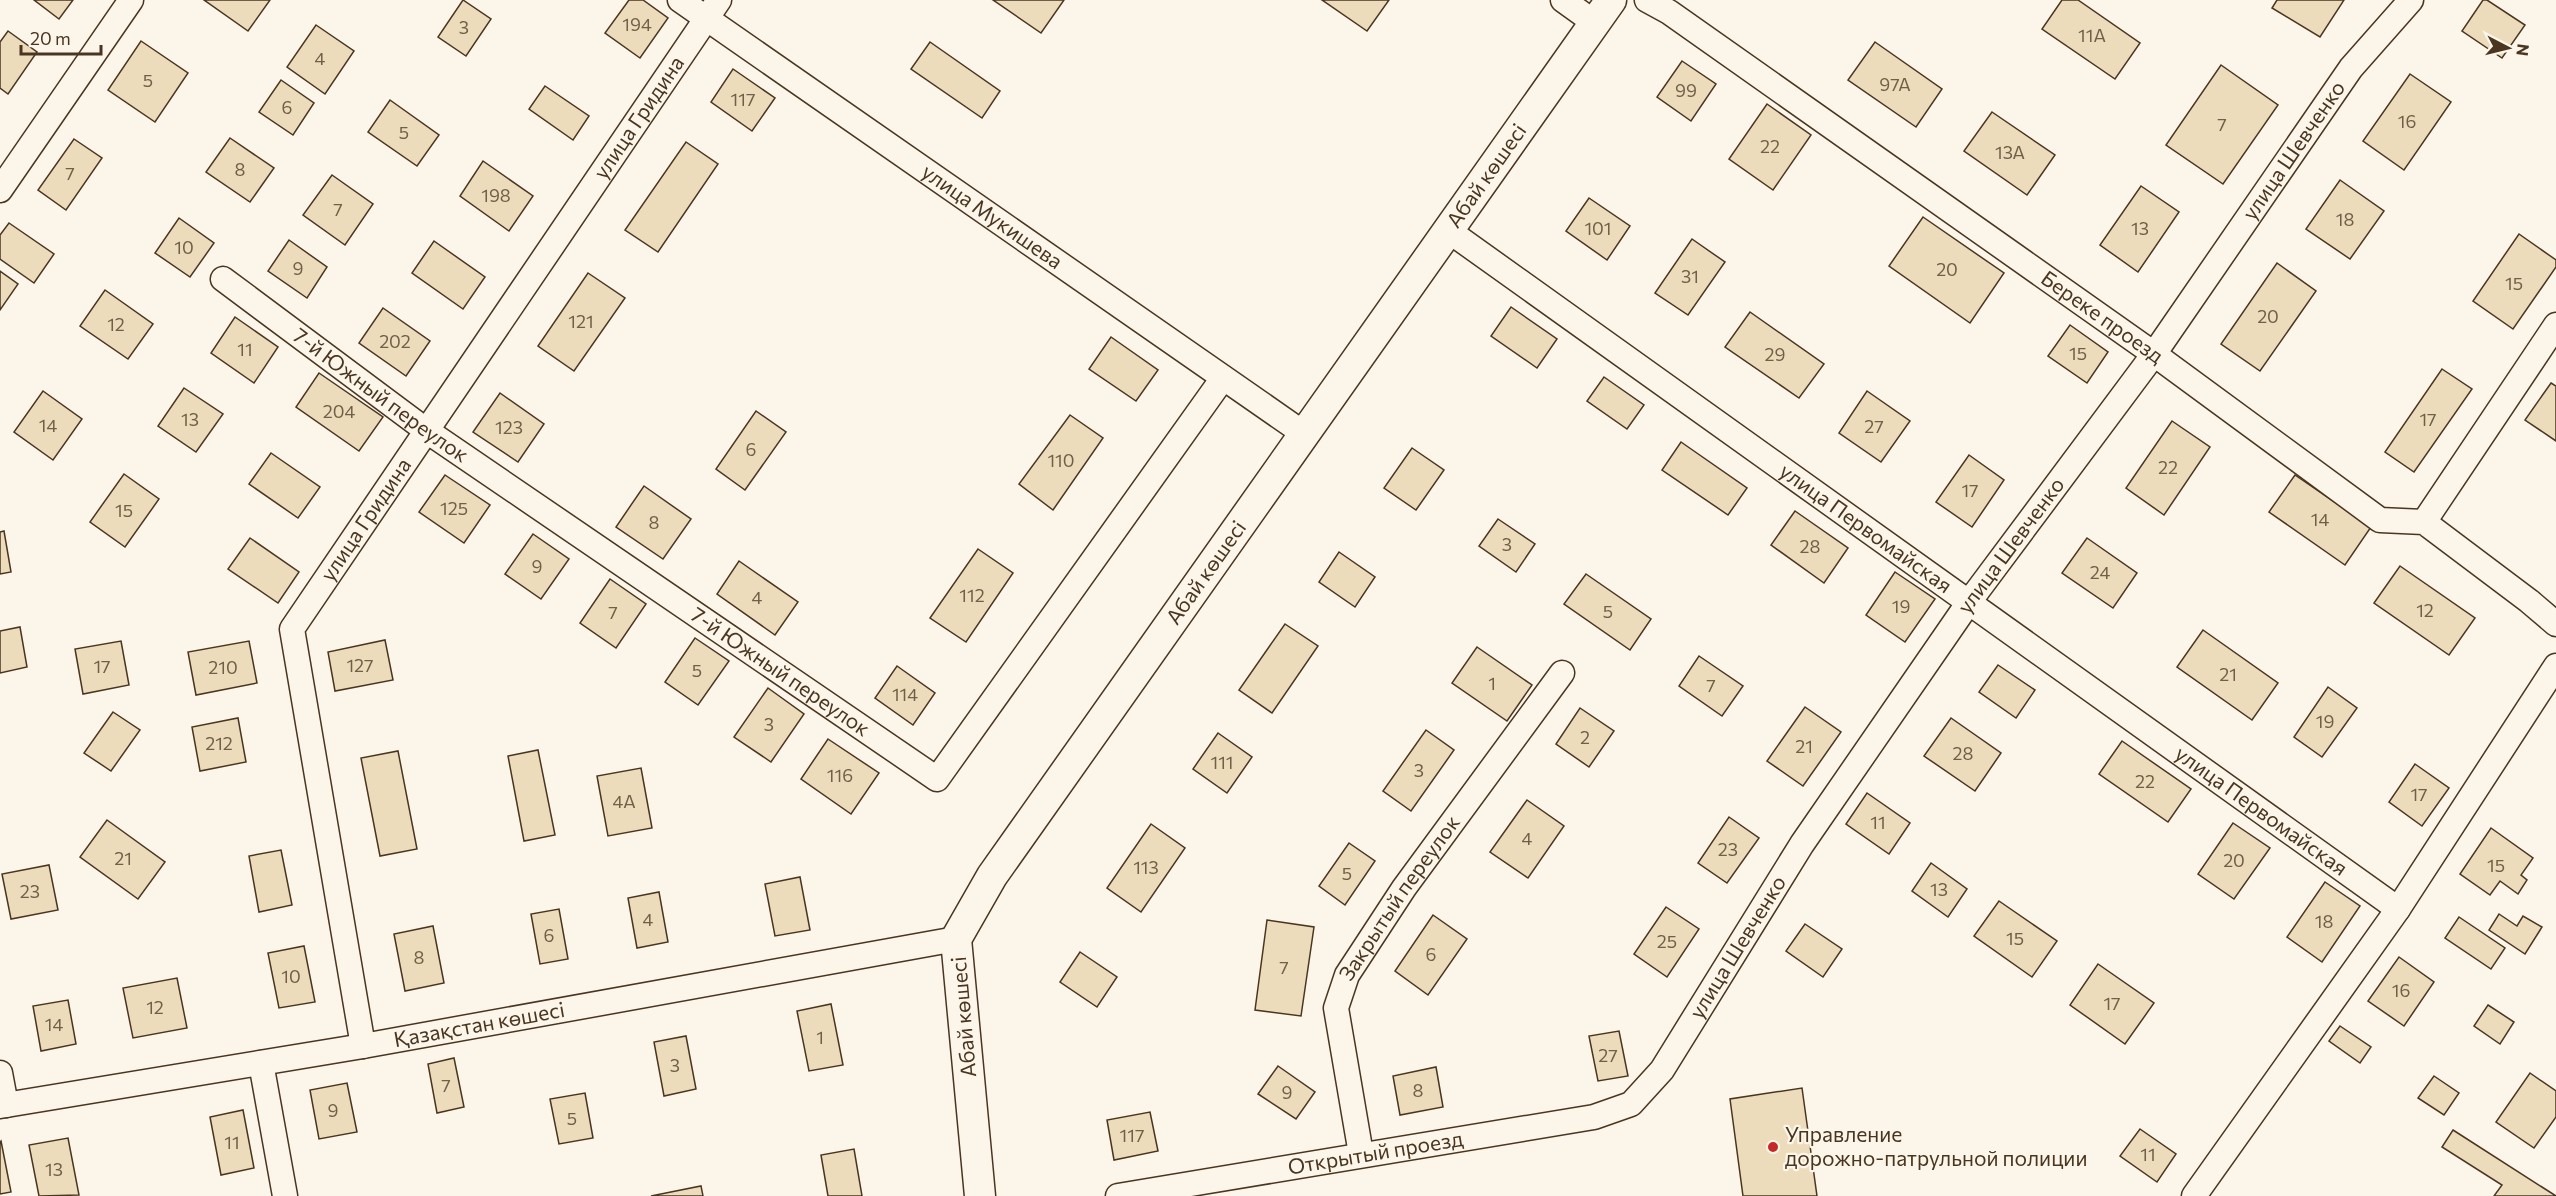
<svg xmlns="http://www.w3.org/2000/svg" width="2556" height="1196" viewBox="0 0 2556 1196" font-family="Commissioner,sans-serif">
	<style>
		.building { fill: #ecdcbc; stroke: #4a3520; stroke-width: 1.5 }
		.lines { fill: none; stroke-linecap: round; stroke-linejoin: round }
		.minor-casing { stroke: #4a3520; stroke-width: 27 }
		.tertiary-casing { stroke: #4a3520; stroke-width: 33 }
		.minor { stroke: #fbf6e9; stroke-width: 24 }
		.tertiary { stroke: #fbf6e9; stroke-width: 30 }
		.poi-dot { fill: #c62828; stroke: #fbf6e9; stroke-width: 2 }
		.labels { text-anchor: middle; stroke-width: 4.5; stroke-linejoin: round; paint-order: stroke }
		.number-label { font-size: 18px; fill: #725f47 }
		.street-label { font-size: 21px; fill: #4a3520; stroke: #fbf6e9 }
		.poi-label { font-size: 21px; fill: #4a3520; stroke: #fbf6e9; text-anchor: start }
	</style>
	<rect width="100%" height="100%" fill="#fbf6e9"/>
	<!-- building -->
	<g class="building">
		<polygon points="34,0 73,0 59,19"/>
		<polygon points="204,0 270,0 248,31"/>
		<polygon points="463,0 491,19 466,56 438,37"/>
		<polygon points="629,0 643,0 668,18 640,58 605,33"/>
		<polygon points="993,0 1064,0 1041,33"/>
		<polygon points="1322,0 1389,0 1367,31"/>
		<polygon points="2062,0 2078,0 2140,43 2115,79 2042,29"/>
		<polygon points="2277,0 2344,0 2320,37 2272,8"/>
		<polygon points="2483,0 2487,0 2525,25 2502,58 2462,31"/>
		<polygon points="316,25 354,51 325,94 287,67"/>
		<polygon points="8,31 37,52 8,94 0,88 0,42"/>
		<polygon points="141,41 188,73 155,122 108,90"/>
		<polygon points="930,42 1000,91 982,118 911,69"/>
		<polygon points="1875,42 1942,89 1916,127 1848,80"/>
		<polygon points="1682,61 1716,84 1691,121 1657,97"/>
		<polygon points="2221,65 2278,105 2223,184 2166,145"/>
		<polygon points="733,69 775,98 752,131 711,102"/>
		<polygon points="2410,74 2451,102 2404,170 2363,141"/>
		<polygon points="281,80 314,103 293,135 259,112"/>
		<polygon points="545,86 589,116 573,140 529,109"/>
		<polygon points="390,100 439,135 417,166 368,132"/>
		<polygon points="1767,104 1811,135 1773,190 1729,159"/>
		<polygon points="1992,112 2055,155 2027,195 1964,151"/>
		<polygon points="230,138 274,168 250,202 206,172"/>
		<polygon points="74,139 102,158 66,210 38,190"/>
		<polygon points="686,142 718,164 658,252 625,230"/>
		<polygon points="483,161 533,196 509,231 460,196"/>
		<polygon points="332,175 373,204 345,245 303,215"/>
		<polygon points="2340,180 2384,211 2350,259 2306,229"/>
		<polygon points="2141,186 2179,212 2138,272 2100,245"/>
		<polygon points="1589,198 1630,226 1607,260 1566,231"/>
		<polygon points="1923,217 2004,273 1970,323 1889,266"/>
		<polygon points="179,218 214,243 190,277 155,253"/>
		<polygon points="9,223 54,254 34,283 0,259 0,235"/>
		<polygon points="2519,234 2556,260 2556,267 2513,329 2473,301"/>
		<polygon points="1692,239 1725,262 1688,315 1655,293"/>
		<polygon points="289,240 327,267 307,298 268,271"/>
		<polygon points="434,241 485,277 463,309 412,273"/>
		<polygon points="2277,263 2316,291 2260,371 2221,344"/>
		<polygon points="0,271 18,284 0,310"/>
		<polygon points="588,273 625,298 574,371 538,346"/>
		<polygon points="105,290 153,324 128,359 80,326"/>
		<polygon points="1511,307 1557,339 1537,368 1491,336"/>
		<polygon points="383,308 430,341 406,376 359,343"/>
		<polygon points="1750,312 1824,364 1799,398 1725,347"/>
		<polygon points="235,317 278,347 254,383 211,353"/>
		<polygon points="2070,325 2108,352 2087,383 2048,356"/>
		<polygon points="1111,337 1158,370 1136,401 1089,369"/>
		<polygon points="2442,369 2472,389 2414,472 2385,452"/>
		<polygon points="319,373 383,417 359,451 296,407"/>
		<polygon points="1604,377 1644,405 1627,429 1587,401"/>
		<polygon points="2551,383 2556,386 2556,441 2525,420"/>
		<polygon points="184,388 223,414 196,452 158,426"/>
		<polygon points="43,391 82,419 53,460 14,432"/>
		<polygon points="1867,391 1910,421 1881,462 1839,433"/>
		<polygon points="500,393 544,424 518,462 473,432"/>
		<polygon points="756,411 786,432 745,490 716,469"/>
		<polygon points="1070,415 1103,438 1053,510 1019,484"/>
		<polygon points="2172,421 2210,447 2164,515 2126,488"/>
		<polygon points="1681,442 1747,488 1728,515 1662,470"/>
		<polygon points="1412,448 1444,470 1416,510 1384,488"/>
		<polygon points="271,453 320,487 298,518 249,484"/>
		<polygon points="1969,455 2004,480 1972,527 1936,502"/>
		<polygon points="124,474 159,499 125,547 90,522"/>
		<polygon points="445,475 490,505 464,543 419,512"/>
		<polygon points="2295,475 2371,527 2345,565 2269,512"/>
		<polygon points="644,486 691,519 663,559 616,527"/>
		<polygon points="1795,511 1848,548 1824,583 1771,545"/>
		<polygon points="1498,519 1535,544 1516,572 1479,546"/>
		<polygon points="4,531 11,572 0,574 0,532"/>
		<polygon points="533,534 569,559 541,599 505,574"/>
		<polygon points="250,538 299,572 278,603 228,569"/>
		<polygon points="2087,538 2137,573 2113,608 2062,573"/>
		<polygon points="978,549 1013,573 966,642 930,618"/>
		<polygon points="1339,552 1375,577 1355,607 1319,582"/>
		<polygon points="739,561 798,602 775,635 717,594"/>
		<polygon points="2400,566 2475,618 2449,655 2374,603"/>
		<polygon points="1895,572 1935,599 1905,642 1866,615"/>
		<polygon points="1586,574 1651,619 1630,650 1564,604"/>
		<polygon points="610,579 646,604 616,648 580,623"/>
		<polygon points="1285,624 1318,646 1272,713 1239,690"/>
		<polygon points="20,627 27,667 0,673 0,631"/>
		<polygon points="2203,630 2278,683 2252,720 2177,667"/>
		<polygon points="695,638 729,661 698,705 665,682"/>
		<polygon points="385,640 393,680 335,691 328,652"/>
		<polygon points="121,641 129,685 83,694 75,649"/>
		<polygon points="249,641 257,683 196,695 188,652"/>
		<polygon points="1477,647 1532,685 1507,721 1452,683"/>
		<polygon points="1699,656 1743,686 1722,716 1679,686"/>
		<polygon points="1998,665 2035,690 2016,718 1979,692"/>
		<polygon points="897,666 935,693 913,725 875,698"/>
		<polygon points="2328,687 2357,708 2322,757 2294,737"/>
		<polygon points="768,688 804,714 771,762 734,737"/>
		<polygon points="1805,707 1841,732 1803,786 1767,761"/>
		<polygon points="1580,708 1614,731 1589,767 1556,744"/>
		<polygon points="113,712 140,730 111,771 84,753"/>
		<polygon points="238,718 246,762 200,771 192,727"/>
		<polygon points="1951,718 2001,753 1975,791 1924,756"/>
		<polygon points="1426,730 1454,750 1411,811 1383,791"/>
		<polygon points="1218,733 1252,757 1227,793 1193,769"/>
		<polygon points="828,739 879,773 851,814 801,779"/>
		<polygon points="2122,741 2191,789 2168,822 2099,774"/>
		<polygon points="538,750 555,835 524,841 508,756"/>
		<polygon points="398,751 417,849 380,856 361,758"/>
		<polygon points="2415,764 2449,788 2422,826 2389,802"/>
		<polygon points="641,768 652,828 608,836 597,776"/>
		<polygon points="1867,793 1910,823 1889,854 1846,824"/>
		<polygon points="1527,800 1564,826 1528,878 1490,852"/>
		<polygon points="1729,817 1759,838 1727,883 1698,863"/>
		<polygon points="107,820 165,862 138,899 80,857"/>
		<polygon points="2233,823 2270,848 2234,899 2198,874"/>
		<polygon points="1151,824 1185,848 1141,912 1107,888"/>
		<polygon points="2491,828 2533,858 2521,875 2527,880 2518,894 2500,881 2490,895 2460,874"/>
		<polygon points="1349,843 1375,861 1345,905 1319,886"/>
		<polygon points="281,850 292,905 259,912 249,856"/>
		<polygon points="1931,863 1967,889 1948,917 1912,891"/>
		<polygon points="49,865 58,910 11,919 2,874"/>
		<polygon points="800,877 810,930 775,936 765,884"/>
		<polygon points="2325,882 2360,906 2322,962 2287,937"/>
		<polygon points="659,892 668,942 637,948 628,898"/>
		<polygon points="1999,901 2057,941 2032,977 1974,936"/>
		<polygon points="1666,907 1699,929 1667,977 1634,954"/>
		<polygon points="559,909 568,959 540,964 531,914"/>
		<polygon points="2499,914 2517,926 2523,916 2542,927 2525,954 2489,930"/>
		<polygon points="1433,915 1467,939 1428,995 1395,971"/>
		<polygon points="2459,917 2505,948 2491,969 2445,938"/>
		<polygon points="1267,920 1314,927 1301,1016 1255,1010"/>
		<polygon points="1805,924 1842,949 1823,977 1786,951"/>
		<polygon points="433,926 444,983 405,991 394,934"/>
		<polygon points="304,946 315,1002 279,1008 268,953"/>
		<polygon points="1080,952 1117,977 1097,1007 1060,982"/>
		<polygon points="2399,957 2434,982 2404,1026 2368,1001"/>
		<polygon points="2098,964 2154,1003 2125,1044 2070,1005"/>
		<polygon points="177,978 187,1028 133,1038 123,988"/>
		<polygon points="68,1000 76,1044 41,1051 33,1006"/>
		<polygon points="831,1004 843,1065 809,1071 797,1011"/>
		<polygon points="2488,1005 2514,1022 2500,1044 2474,1026"/>
		<polygon points="2340,1026 2371,1047 2360,1063 2329,1041"/>
		<polygon points="1619,1031 1628,1076 1598,1081 1589,1036"/>
		<polygon points="686,1036 696,1089 664,1096 654,1042"/>
		<polygon points="454,1058 464,1107 437,1113 428,1064"/>
		<polygon points="1278,1066 1315,1092 1296,1119 1258,1094"/>
		<polygon points="1436,1067 1443,1107 1400,1115 1393,1076"/>
		<polygon points="2530,1073 2556,1091 2556,1117 2534,1148 2496,1122"/>
		<polygon points="2434,1076 2459,1093 2444,1115 2418,1098"/>
		<polygon points="347,1083 357,1132 319,1139 310,1090"/>
		<polygon points="1802,1088 1817,1196 1743,1196 1730,1099"/>
		<polygon points="585,1093 593,1138 559,1144 550,1099"/>
		<polygon points="243,1110 254,1168 221,1175 210,1117"/>
		<polygon points="1150,1112 1158,1151 1114,1160 1107,1120"/>
		<polygon points="2140,1129 2176,1154 2157,1182 2120,1156"/>
		<polygon points="2453,1130 2556,1196 2494,1196 2502,1185 2442,1147"/>
		<polygon points="68,1138 79,1195 39,1196 29,1145"/>
		<polygon points="1,1141 11,1192 0,1194 0,1142"/>
		<polygon points="854,1149 862,1196 828,1196 821,1155"/>
		<polygon points="701,1186 703,1196 651,1196"/>
	</g>
	<g class="lines">
		<defs>
			<g id="minor">
				<path id="s1" d="M680,0L1303,433"/>
				<polyline points="1563,0 1595,23"/>
				<path id="s2" d="M1647,0L1669,12L2154,354L2380,520L2424,522L2529,601L2556,624"/>
				<polyline points="0,190 131,0"/>
				<path id="s3" d="M1449,231L2398,909"/>
				<path id="s4" d="M223,279L427,431L937,779L1223,378"/>
				<polyline points="2424,522 2556,325"/>
				<path id="s5" d="M363,1046L292,629L719,0"/>
				<polyline points="261,1063 285,1196"/>
				<polyline points="0,1073 6,1105"/>
				<path id="s6" d="M0,1106L363,1046L956,939"/>
				<path id="s7" d="M1361,1154L1336,1008L1347,975L1404,888L1562,673"/>
				<path id="s8" d="M1118,1196L1594,1117L1631,1104L1662,1070L1802,844L1969,602L2154,354L2351,68L2411,0"/>
				<polyline points="2194,1196 2398,909 2556,666"/>
			</g>
			<g id="tertiary">
				<path id="s9" d="M980,1196L956,939L992,876L1611,0"/>
			</g>
		</defs>
		<!-- minor casing -->
		<use href="#minor" class="minor-casing"/>
		<!-- tertiary casing -->
		<use href="#tertiary" class="tertiary-casing"/>
		<!-- minor -->
		<use href="#minor" class="minor"/>
		<!-- tertiary -->
		<use href="#tertiary" class="tertiary"/>
	</g>
	<!-- markers -->
	<circle class="poi-dot" cx="1773" cy="1147" r="6"/>
	<g class="labels">
		<!-- number labels -->
		<g class="number-label">
			<text x="637" y="31">194</text>
			<text x="464" y="34">3</text>
			<text x="2092" y="42">11А</text>
			<text x="320" y="65">4</text>
			<text x="148" y="87">5</text>
			<text x="1895" y="91">97А</text>
			<text x="1686" y="97">99</text>
			<text x="743" y="106">117</text>
			<text x="287" y="114">6</text>
			<text x="2407" y="128">16</text>
			<text x="2222" y="131">7</text>
			<text x="404" y="139">5</text>
			<text x="1770" y="153">22</text>
			<text x="2010" y="159">13А</text>
			<text x="240" y="176">8</text>
			<text x="70" y="180">7</text>
			<text x="496" y="202">198</text>
			<text x="338" y="216">7</text>
			<text x="2345" y="226">18</text>
			<text x="1598" y="235">101</text>
			<text x="2140" y="235">13</text>
			<text x="184" y="254">10</text>
			<text x="298" y="275">9</text>
			<text x="1947" y="276">20</text>
			<text x="1690" y="283">31</text>
			<text x="2514" y="290">15</text>
			<text x="2268" y="323">20</text>
			<text x="581" y="328">121</text>
			<text x="116" y="331">12</text>
			<text x="395" y="348">202</text>
			<text x="245" y="356">11</text>
			<text x="2078" y="360">15</text>
			<text x="1775" y="361">29</text>
			<text x="339" y="418">204</text>
			<text x="190" y="426">13</text>
			<text x="2428" y="426">17</text>
			<text x="48" y="432">14</text>
			<text x="1874" y="433">27</text>
			<text x="509" y="434">123</text>
			<text x="751" y="456">6</text>
			<text x="1061" y="467">110</text>
			<text x="2168" y="474">22</text>
			<text x="1970" y="497">17</text>
			<text x="454" y="515">125</text>
			<text x="124" y="517">15</text>
			<text x="2320" y="526">14</text>
			<text x="654" y="529">8</text>
			<text x="1507" y="551">3</text>
			<text x="1810" y="553">28</text>
			<text x="537" y="573">9</text>
			<text x="2100" y="579">24</text>
			<text x="972" y="602">112</text>
			<text x="757" y="604">4</text>
			<text x="1901" y="613">19</text>
			<text x="2425" y="617">12</text>
			<text x="1608" y="618">5</text>
			<text x="613" y="619">7</text>
			<text x="360" y="672">127</text>
			<text x="102" y="673">17</text>
			<text x="223" y="674">210</text>
			<text x="697" y="677">5</text>
			<text x="2228" y="681">21</text>
			<text x="1492" y="690">1</text>
			<text x="1711" y="692">7</text>
			<text x="905" y="701">114</text>
			<text x="2325" y="728">19</text>
			<text x="769" y="731">3</text>
			<text x="1585" y="744">2</text>
			<text x="219" y="750">212</text>
			<text x="1804" y="753">21</text>
			<text x="1963" y="760">28</text>
			<text x="1222" y="769">111</text>
			<text x="1419" y="777">3</text>
			<text x="840" y="782">116</text>
			<text x="2145" y="788">22</text>
			<text x="2419" y="801">17</text>
			<text x="624" y="808">4А</text>
			<text x="1878" y="829">11</text>
			<text x="1527" y="845">4</text>
			<text x="1728" y="856">23</text>
			<text x="123" y="865">21</text>
			<text x="2234" y="867">20</text>
			<text x="2496" y="872">15</text>
			<text x="1146" y="874">113</text>
			<text x="1347" y="880">5</text>
			<text x="1939" y="896">13</text>
			<text x="30" y="898">23</text>
			<text x="648" y="926">4</text>
			<text x="2324" y="928">18</text>
			<text x="549" y="942">6</text>
			<text x="2015" y="945">15</text>
			<text x="1667" y="948">25</text>
			<text x="1431" y="961">6</text>
			<text x="419" y="964">8</text>
			<text x="1284" y="974">7</text>
			<text x="291" y="983">10</text>
			<text x="2401" y="997">16</text>
			<text x="2112" y="1010">17</text>
			<text x="155" y="1014">12</text>
			<text x="54" y="1031">14</text>
			<text x="820" y="1044">1</text>
			<text x="1608" y="1062">27</text>
			<text x="675" y="1072">3</text>
			<text x="446" y="1092">7</text>
			<text x="1418" y="1097">8</text>
			<text x="1287" y="1099">9</text>
			<text x="333" y="1117">9</text>
			<text x="572" y="1125">5</text>
			<text x="1132" y="1142">117</text>
			<text x="232" y="1149">11</text>
			<text x="2148" y="1161">11</text>
			<text x="54" y="1176">13</text>
		</g>
		<!-- street labels -->
		<g class="street-label">
			<text dy="7" stroke="none"><textPath href="#s5" startOffset="1041">улица Гридина</textPath></text>
			<text dy="7" stroke="none"><textPath href="#s8" startOffset="1684">улица Шевченко</textPath></text>
			<text dy="7" stroke="none"><textPath href="#s9" startOffset="1188">Абай көшесі</textPath></text>
			<text dy="7" stroke="none"><textPath href="#s1" startOffset="380">улица Мукишева</textPath></text>
			<text dy="7" stroke="none"><textPath href="#s2" startOffset="555">Береке проезд</textPath></text>
			<text dy="7" stroke="none"><textPath href="#s4" startOffset="196">7-й Южный переулок</textPath></text>
			<text dy="7" stroke="none"><textPath href="#s5" startOffset="555">улица Гридина</textPath></text>
			<text dy="7" stroke="none"><textPath href="#s3" startOffset="512">улица Первомайская</textPath></text>
			<text dy="7" stroke="none"><textPath href="#s8" startOffset="1198">улица Шевченко</textPath></text>
			<text dy="7" stroke="none"><textPath href="#s9" startOffset="702">Абай көшесі</textPath></text>
			<text dy="7" stroke="none"><textPath href="#s4" startOffset="682">7-й Южный переулок</textPath></text>
			<text dy="7" stroke="none"><textPath href="#s3" startOffset="998">улица Первомайская</textPath></text>
			<text dy="7" stroke="none"><textPath href="#s7" startOffset="276">Закрытый переулок</textPath></text>
			<text dy="7" stroke="none"><textPath href="#s8" startOffset="712">улица Шевченко</textPath></text>
			<text transform="translate(964 1017) rotate(-95)" y="7">Абай көшесі</text>
			<text dy="7" stroke="none"><textPath href="#s6" startOffset="486">Қазақстан көшесі</textPath></text>
			<text dy="7" stroke="none"><textPath href="#s8" startOffset="261">Открытый проезд</textPath></text>
		</g>
		<!-- poi labels -->
		<g class="poi-label">
			<text x="1785" y="1142">Управление<tspan x="1785" dy="24">дорожно-патрульной полиции</tspan></text>
		</g>
	</g>
	<!-- north arrow -->
	<g transform="translate(2508 48) rotate(97)" stroke="#fbf6e9" stroke-width="4.5" paint-order="stroke">
	<path d="M0-4.5L10 22L0 15L-10 22Z" fill="#4a3520"/>
	<text y="-9" font-size="16" font-weight="bold" text-anchor="middle" fill="#4a3520">N</text>
	</g>
	<!-- scale -->
	<path d="M21 45v9h80v-9" fill="none" stroke="#4a3520" stroke-width="3"/>
	<text x="30" y="45" font-size="18" fill="#4a3520" stroke="#fbf6e9" stroke-width="4.5" paint-order="stroke">20 m</text>
</svg>
